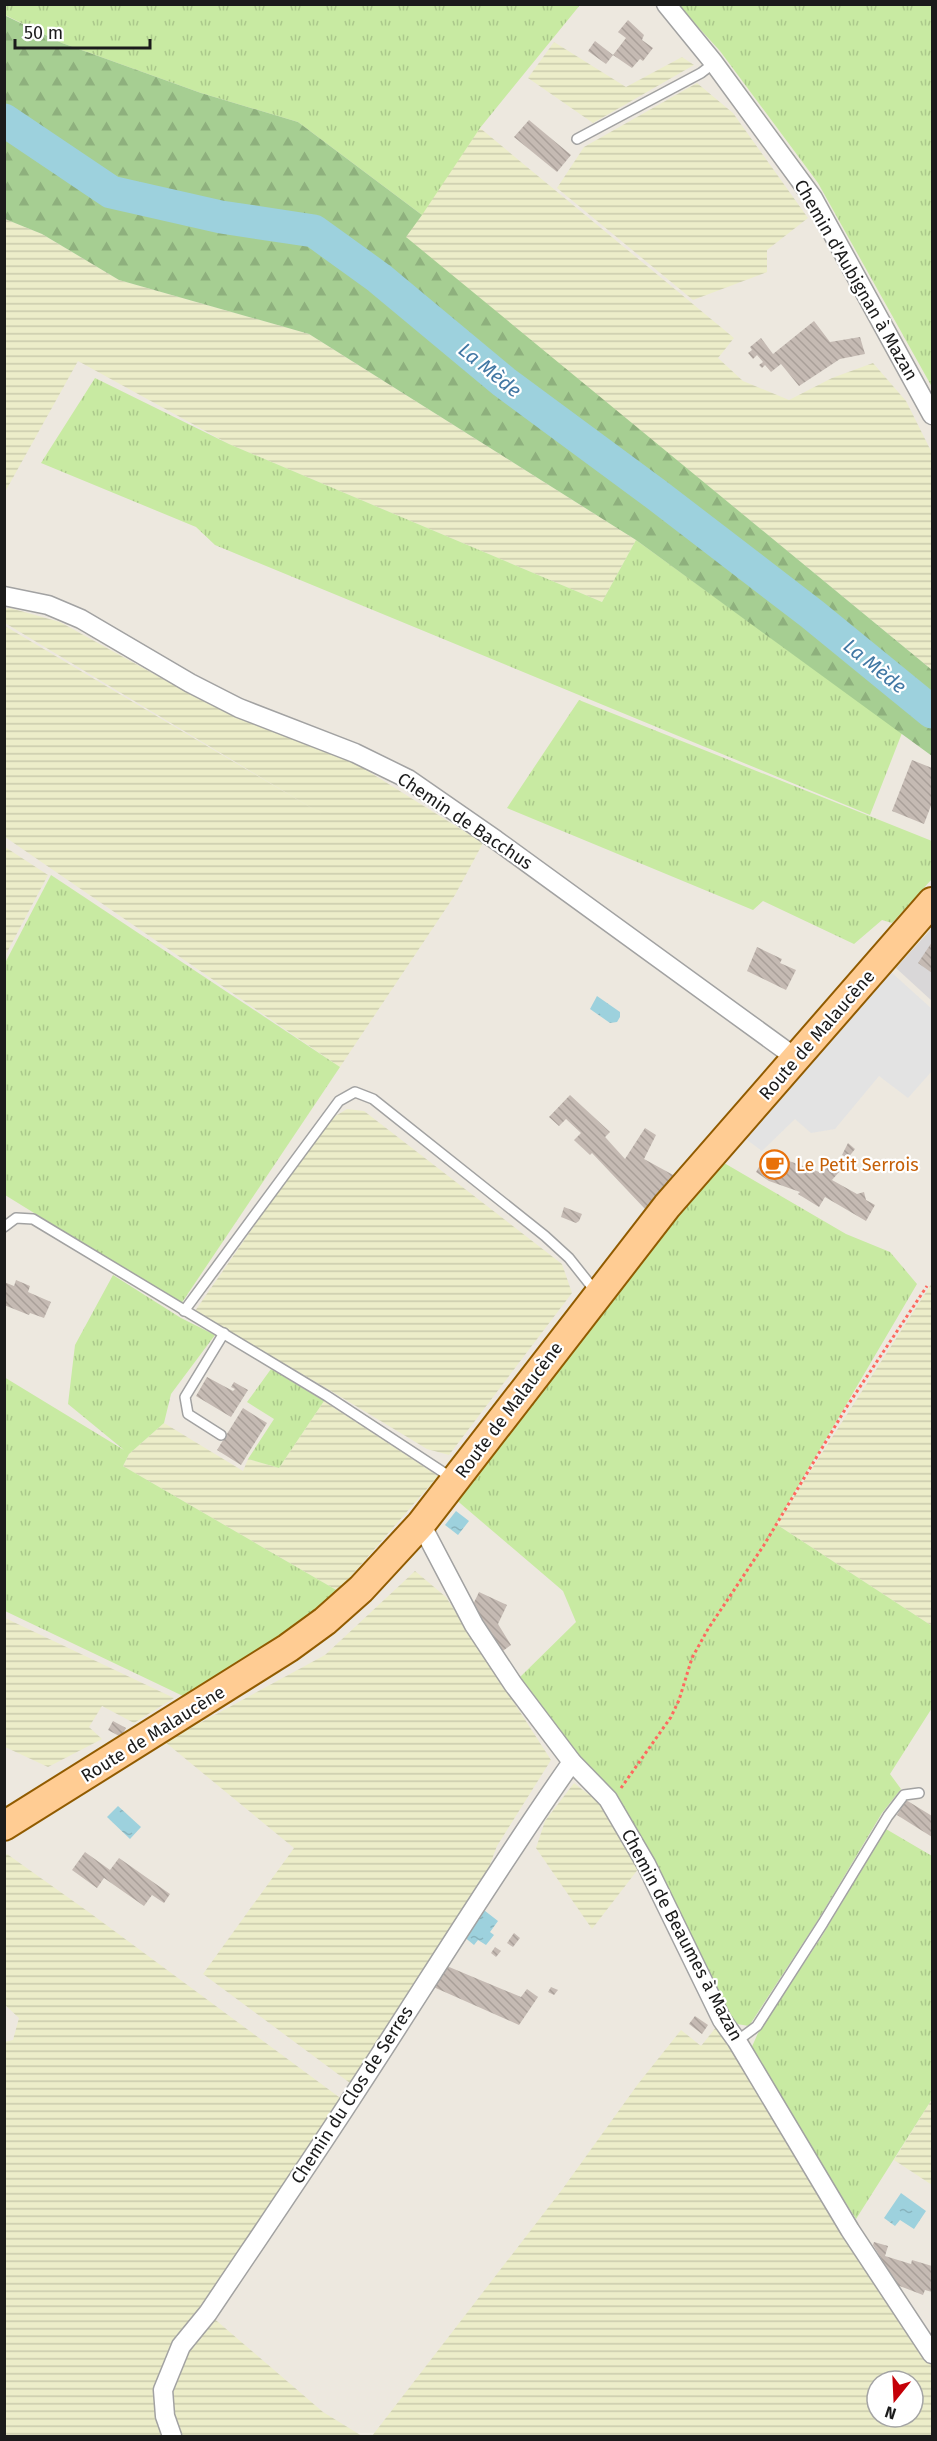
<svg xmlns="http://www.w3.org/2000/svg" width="937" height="2441" viewBox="0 0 937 2441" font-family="'Fira Sans',sans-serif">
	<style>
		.residential { fill: #d9d7d8 }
		.farmland { fill: url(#farmland-rules); fill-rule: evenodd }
		.grass { fill: url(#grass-tufts) }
		.forest { fill: url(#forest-firs) }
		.parking { fill: #e3e3e3 }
		.water { fill: url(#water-ripples) }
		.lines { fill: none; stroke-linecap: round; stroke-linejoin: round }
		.river { stroke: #9dd1dd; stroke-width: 33 }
		.building { fill: url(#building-back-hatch) }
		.lane-casing { stroke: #a2a2a2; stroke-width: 12 }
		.street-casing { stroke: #a2a2a2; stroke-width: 21 }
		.primary-casing { stroke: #915b00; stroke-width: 32 }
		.path { stroke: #fe695f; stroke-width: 3; stroke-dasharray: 3 3; stroke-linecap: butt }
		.lane { stroke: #fff; stroke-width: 9 }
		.street { stroke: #fff; stroke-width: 18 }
		.primary { stroke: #ffcc93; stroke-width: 28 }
		.labels { text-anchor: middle; stroke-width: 4.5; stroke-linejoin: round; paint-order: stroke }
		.street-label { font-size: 18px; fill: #1b1b1b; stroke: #fff }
		.food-label { font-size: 18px; fill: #c56008; stroke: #fff; text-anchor: start }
		.water-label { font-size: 20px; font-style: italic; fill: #4278a4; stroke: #fff }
	</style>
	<defs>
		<pattern id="farmland-rules" width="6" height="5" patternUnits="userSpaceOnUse" patternTransform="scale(1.5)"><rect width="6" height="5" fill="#ecedc9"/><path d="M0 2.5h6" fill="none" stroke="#cacbac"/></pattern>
		<pattern id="grass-tufts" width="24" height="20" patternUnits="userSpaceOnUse" patternTransform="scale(1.5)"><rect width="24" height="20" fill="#c8eaa2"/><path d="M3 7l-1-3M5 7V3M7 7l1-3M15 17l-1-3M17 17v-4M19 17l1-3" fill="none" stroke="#abc88b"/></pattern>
		<pattern id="forest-firs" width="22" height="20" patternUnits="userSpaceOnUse" patternTransform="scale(1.5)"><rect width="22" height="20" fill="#a6ce92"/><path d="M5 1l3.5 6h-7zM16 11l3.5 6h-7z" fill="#8eb07d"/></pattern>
		<pattern id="water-ripples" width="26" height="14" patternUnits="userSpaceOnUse" patternTransform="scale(1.5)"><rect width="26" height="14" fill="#9dd1dd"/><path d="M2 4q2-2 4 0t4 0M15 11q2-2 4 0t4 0" fill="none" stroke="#87b3bd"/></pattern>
		<pattern id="building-back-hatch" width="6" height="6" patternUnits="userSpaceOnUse" patternTransform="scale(1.5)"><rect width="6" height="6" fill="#c5bab3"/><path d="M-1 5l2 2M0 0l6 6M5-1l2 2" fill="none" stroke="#a99f99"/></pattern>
	</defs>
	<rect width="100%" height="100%" fill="#ede8df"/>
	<!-- residential -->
	<polygon class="residential" points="932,928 932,1001 896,968"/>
	<!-- farmland -->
	<g class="farmland">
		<polygon points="554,42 626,87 682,57 694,65 593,123 528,78"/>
		<polygon points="697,83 733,113 808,218 767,250 767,272 693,300 557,188 584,147"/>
		<polygon points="480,128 734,338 718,358 743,381 789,400 832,378 873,363 906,401 932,453 932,670 405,237"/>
		<polygon points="5,219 42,234 119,280 309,334 636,540 602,602 229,444 78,361 5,492"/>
		<polygon points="10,608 60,622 199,699 347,758 483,843 455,895 340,1067 5,837 5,626 325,816 5,623 4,609"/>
		<polygon points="5,847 48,875 5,956"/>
		<polygon points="347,1109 364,1111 562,1264 572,1293 449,1455 427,1449 331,1391 195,1311 327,1121"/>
		<polygon points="932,1283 932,1626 776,1524"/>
		<polygon points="324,1401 438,1476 338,1591 123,1466 129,1454 164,1423 243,1471 248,1459 279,1468"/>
		<polygon points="415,1571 446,1597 551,1760 497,1846 483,1883 354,2086 203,1974 294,1848 165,1742 325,1655"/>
		<polygon points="5,1618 174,1698 134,1723 102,1706 89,1727 102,1739 48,1767 5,1747"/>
		<polygon points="574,1783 601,1804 639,1868 592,1929 536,1848 545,1821"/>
		<polygon points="7,1854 90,1913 343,2100 158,2388 169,2436 5,2436 4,2042 13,2040 19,2018 5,2005 4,1856"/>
		<path d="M717,2026L847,2236L932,2366V2436H372L561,2191L638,2084L681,2030L701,2046ZM877,2381H913V2417H877Z"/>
		<polygon points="932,2099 932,2185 894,2160"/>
		<polygon points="211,2316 323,2412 362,2436 176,2436 166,2390 184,2350"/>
	</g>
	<!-- grass -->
	<g class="grass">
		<polygon points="4,5 580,5 480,128 422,215 298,122 201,93 62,43 5,15"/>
		<polygon points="678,5 932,5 932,387 818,183 720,51"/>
		<polygon points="95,378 229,444 602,602 636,540 902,733 870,815 215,545 196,527 41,463"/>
		<polygon points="579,700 932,841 932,879 892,923 882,920 854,944 763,901 753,910 507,808"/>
		<polygon points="51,875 340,1067 181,1304 5,1195 5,963"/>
		<polygon points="719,1160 846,1234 890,1252 917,1284 776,1524 932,1626 932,1708 890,1774 901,1789 882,1813 818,1920 749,2026 737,2024 727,2015 577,1757 518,1679 576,1622 563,1591 454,1498"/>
		<polygon points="113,1275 181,1318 215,1335 171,1394 164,1423 129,1454 123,1466 338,1591 286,1634 183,1696 5,1611 4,1377 124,1450 68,1404 75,1345"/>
		<polygon points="271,1369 324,1401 279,1468 248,1459 274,1419 247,1402"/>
		<polygon points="886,1829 932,1856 932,2099 856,2219 750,2051 758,2033 822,1936"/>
	</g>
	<!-- forest -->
	<polygon class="forest" points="4,15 62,43 201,93 298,122 422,215 406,237 932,670 932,756 636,540 309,334 119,280 42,234 5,219"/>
	<!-- parking -->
	<polygon class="parking" points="891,972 932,1009 932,1071 908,1098 879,1076 835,1129 811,1133 795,1119 762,1151 743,1137"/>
	<!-- water -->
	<g class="water">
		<polygon points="597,996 620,1012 620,1017 617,1022 610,1023 590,1009"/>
		<polygon points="456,1511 469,1521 458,1535 445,1525"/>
		<polygon points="118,1806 141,1827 130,1839 107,1817"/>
		<polygon points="480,1907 498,1921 490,1932 494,1935 486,1945 478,1940 474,1945 463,1936"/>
		<polygon points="901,2193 926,2211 914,2229 900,2220 895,2226 884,2218"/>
	</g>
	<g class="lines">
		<!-- river -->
		<polyline class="river" points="4,120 111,192 221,217 314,231 379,278 504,382 657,495 812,614 932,712"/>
	</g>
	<!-- building -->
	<g class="building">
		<polygon points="628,20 644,35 642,40 653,48 643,61 640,59 632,68 613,55 626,38 618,32"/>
		<polygon points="595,41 613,55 606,64 588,51"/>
		<polygon points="529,120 571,155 557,172 514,137"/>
		<polygon points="814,321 830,342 860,337 865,354 840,359 799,386 781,364 771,372 765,365 762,368 759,365 763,362 757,355 753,359 748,353 752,350 750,347 761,338 773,354"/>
		<polygon points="912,760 932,768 932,803 924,824 892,811"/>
		<polygon points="932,942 932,973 918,963"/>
		<polygon points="757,947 782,959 780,963 796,970 786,990 747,971"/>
		<polygon points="570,1095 610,1132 605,1137 625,1159 645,1128 656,1135 644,1159 675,1176 645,1209 592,1153 590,1155 574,1140 581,1133 566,1119 559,1126 549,1117"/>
		<polygon points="848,1143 855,1149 848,1158 842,1155"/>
		<polygon points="767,1153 822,1173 832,1161 836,1165 843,1159 847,1163 832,1180 857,1194 864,1192 866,1200 875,1205 866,1221 825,1197 819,1207 798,1194 800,1192 769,1181 756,1172"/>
		<polygon points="564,1207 582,1214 579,1221 576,1223 561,1217"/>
		<polygon points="16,1280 30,1286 28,1292 51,1302 44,1318 30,1313 29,1315 4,1305 4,1282 14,1286"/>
		<polygon points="207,1377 233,1391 235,1389 231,1387 234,1382 248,1390 231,1417 196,1396"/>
		<polygon points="243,1408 267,1423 241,1465 217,1450"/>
		<polygon points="479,1592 507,1605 498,1624 511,1645 500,1653 470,1611"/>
		<polygon points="113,1721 126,1728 121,1737 108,1730"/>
		<polygon points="906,1800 932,1816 932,1837 897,1815"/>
		<polygon points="85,1852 110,1870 119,1858 170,1894 164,1903 152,1895 144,1906 104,1878 97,1888 72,1870"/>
		<polygon points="514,1933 520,1938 513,1947 507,1943"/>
		<polygon points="495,1947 501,1951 496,1957 491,1953"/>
		<polygon points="442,1964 521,1997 527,1989 538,1997 519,2025 429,1985"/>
		<polygon points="551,1987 558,1990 554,1995 548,1992"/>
		<polygon points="695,2016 708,2025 702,2034 689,2024"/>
		<polygon points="874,2242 888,2246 885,2256 911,2264 912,2260 932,2266 932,2292 925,2290 923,2295 897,2285 873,2245"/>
	</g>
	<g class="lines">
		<defs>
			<g id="lane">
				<polyline points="577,139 701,73 714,63"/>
				<polyline points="4,1227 16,1218 33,1219 327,1396 452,1478"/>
				<polyline points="184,1311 339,1101 355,1092 373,1099 545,1236 569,1258 596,1292"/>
				<polyline points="221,1435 188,1414 185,1397 224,1333"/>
				<polyline points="737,2041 757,2026 823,1923 888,1816 904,1795 919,1793"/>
			</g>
			<g id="street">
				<polyline points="666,4 714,63 813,198 932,415"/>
				<polyline points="4,596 48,605 81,619 190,683 239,708 355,753 408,779 496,840 796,1058"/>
				<polyline points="421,1524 474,1625 513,1684 572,1762 608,1799 646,1864 722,2020 737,2041 850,2230 932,2354"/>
				<path d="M172,2436L165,2416L163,2390L181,2346L208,2313C257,2240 307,2167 355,2093C427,1983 496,1870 572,1762"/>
			</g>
			<polyline id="primary" points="4,1826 288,1648 325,1621 361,1589 421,1524 667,1206 932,902"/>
		</defs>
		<!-- lane casing -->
		<use href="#lane" class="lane-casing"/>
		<!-- street casing -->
		<use href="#street" class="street-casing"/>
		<!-- primary casing -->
		<use href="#primary" class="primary-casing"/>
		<!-- path -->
		<polyline class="path" points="621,1788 671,1717 679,1700 692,1658 708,1629 764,1545 846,1408 927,1286"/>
		<!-- lane -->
		<use href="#lane" class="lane"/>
		<!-- street -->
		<use href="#street" class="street"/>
		<!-- primary -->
		<use href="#primary" class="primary"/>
	</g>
	<!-- icons -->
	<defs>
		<symbol id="cafe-ring" viewBox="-11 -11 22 22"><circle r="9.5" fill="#fff" stroke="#e8710a" stroke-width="1.5"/><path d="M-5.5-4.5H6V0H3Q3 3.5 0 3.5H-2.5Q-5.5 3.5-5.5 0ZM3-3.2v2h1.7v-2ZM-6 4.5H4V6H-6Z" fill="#e8710a"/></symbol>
	</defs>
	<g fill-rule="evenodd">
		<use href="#cafe-ring" x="758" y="1148" width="33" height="33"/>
	</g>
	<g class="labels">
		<!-- street labels -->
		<g class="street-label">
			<text transform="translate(856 280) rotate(60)" y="6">Chemin d'Aubignan à Mazan</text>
			<text transform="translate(465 821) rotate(34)" y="6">Chemin de Bacchus</text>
			<text transform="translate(817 1035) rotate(-49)" y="6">Route de Malaucène</text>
			<text transform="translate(509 1410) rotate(-53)" y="6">Route de Malaucène</text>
			<text transform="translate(153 1734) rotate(-32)" y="6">Route de Malaucène</text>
			<text transform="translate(682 1935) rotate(62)" y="6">Chemin de Beaumes à Mazan</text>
			<text transform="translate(352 2095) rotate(-57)" y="6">Chemin du Clos de Serres</text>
		</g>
		<!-- food labels -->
		<g class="food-label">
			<text x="796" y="1171">Le Petit Serrois</text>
		</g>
		<!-- water labels -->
		<g class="water-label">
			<text transform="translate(490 370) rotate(39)" y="7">La Mède</text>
			<text transform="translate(875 666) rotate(39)" y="7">La Mède</text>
		</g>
	</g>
	<!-- border -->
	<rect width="937" height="2441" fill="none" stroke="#1b1b1b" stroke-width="12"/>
	<!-- north arrow -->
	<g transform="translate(895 2399) rotate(198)"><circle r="28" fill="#ffffff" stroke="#a4a4a4" stroke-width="1.5"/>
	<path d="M0-4.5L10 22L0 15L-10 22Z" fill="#c50008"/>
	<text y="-9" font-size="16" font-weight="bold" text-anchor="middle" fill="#1b1b1b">N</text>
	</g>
	<!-- scale -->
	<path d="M15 39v9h135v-9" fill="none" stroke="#1b1b1b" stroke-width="3"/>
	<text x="24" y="39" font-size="18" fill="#1b1b1b" stroke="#ffffff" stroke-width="4.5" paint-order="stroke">50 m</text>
</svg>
